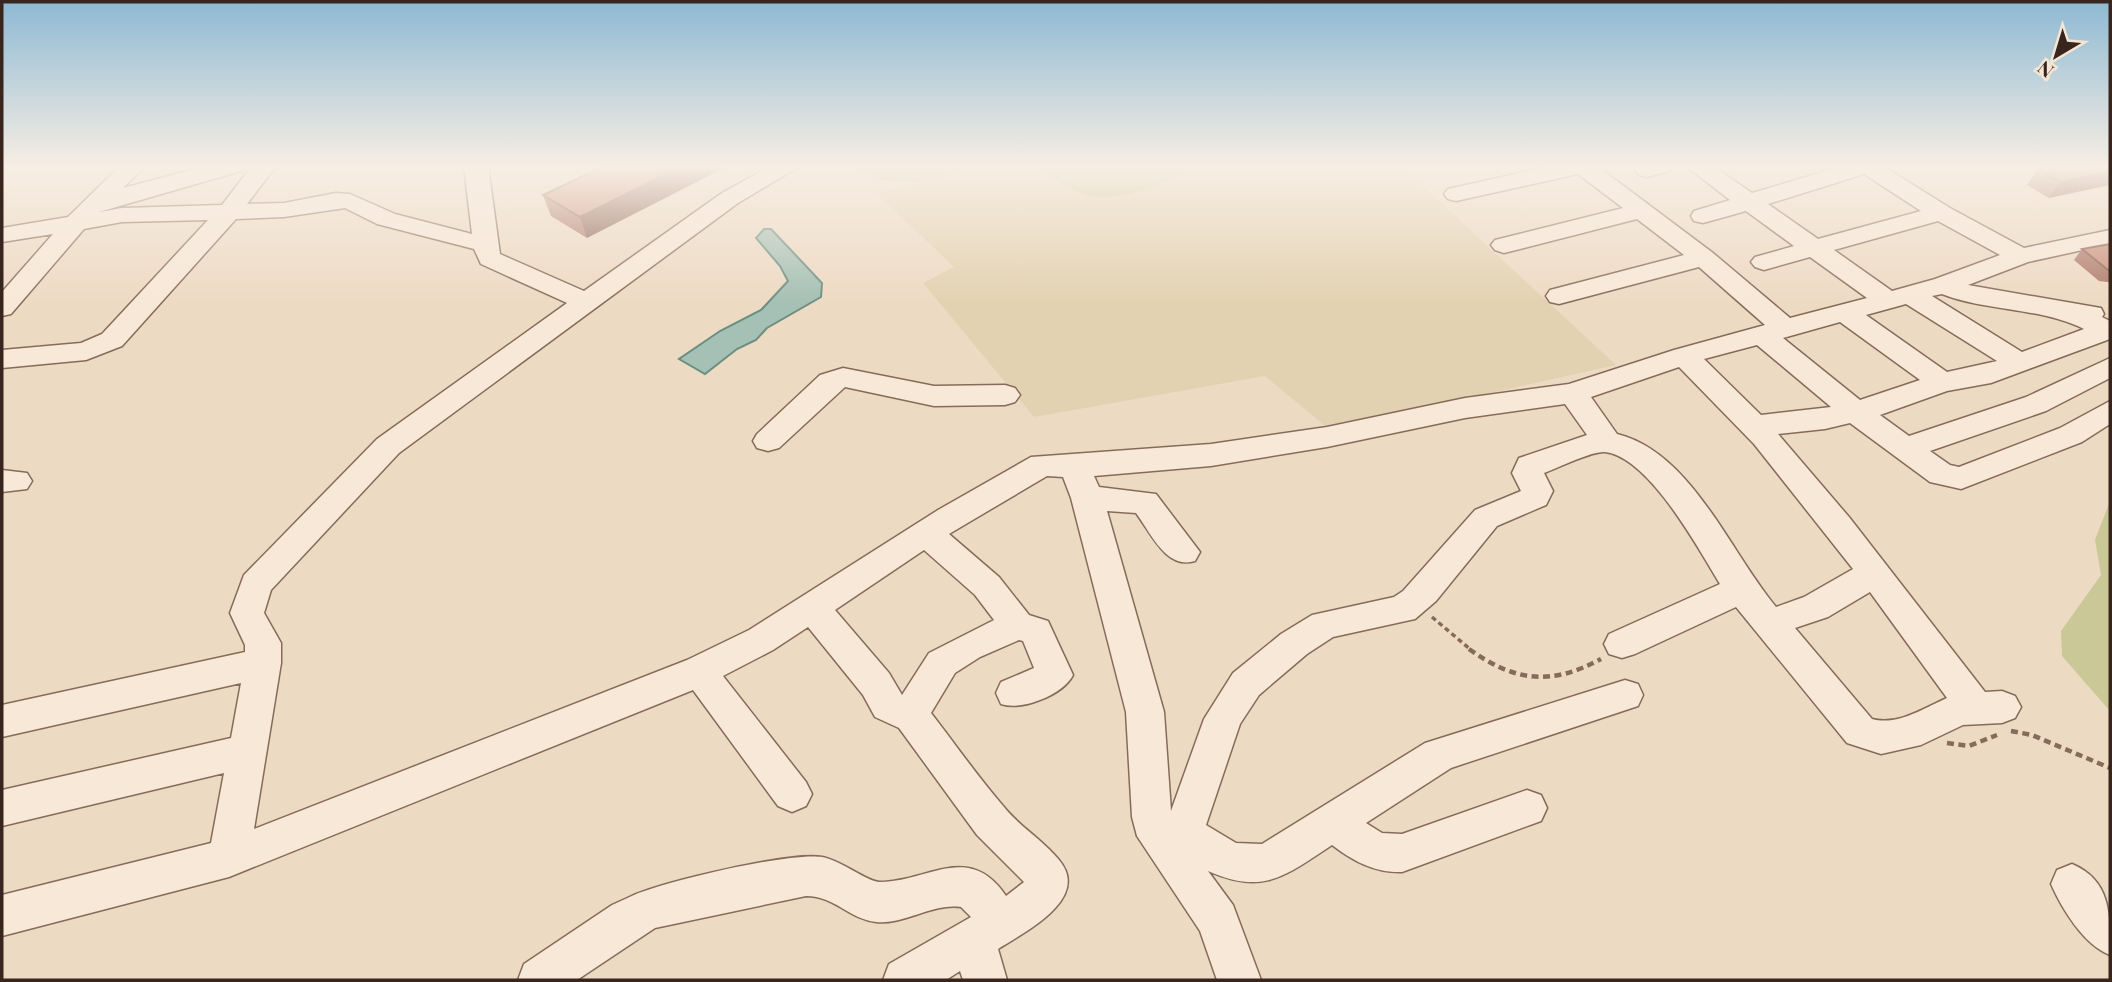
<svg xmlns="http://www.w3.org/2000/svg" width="2112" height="982" viewBox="0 0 2112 982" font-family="'Playfair Display',serif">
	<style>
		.farmland { fill: #e3d2b1 }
		.green { fill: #cbc897 }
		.water { fill: #a5c0b4; stroke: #6c8e80; stroke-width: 2 }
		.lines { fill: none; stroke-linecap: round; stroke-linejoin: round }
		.minor-casing { stroke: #876b5a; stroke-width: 3 }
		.path-far1 { stroke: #876b5a; stroke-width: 3.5; stroke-dasharray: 5 3.5; stroke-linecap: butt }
		.path { stroke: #876b5a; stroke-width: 4.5; stroke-dasharray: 7 4.5; stroke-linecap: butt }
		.minor { fill: #f8e8d7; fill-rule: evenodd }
		.wall { fill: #af7a69 }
		.shaded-wall { fill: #8e6355 }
		.building { fill: #cb8e7a; stroke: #8e6355; stroke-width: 2 }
	</style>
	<rect width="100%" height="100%" fill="#eddac3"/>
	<!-- farmland -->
	<polygon class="farmland" points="972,166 1033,166 1064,185 1180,178 1194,166 1401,166 1616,365 1329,429 1265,376 1034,417 923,283 954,267 877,194"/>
	<!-- green -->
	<g class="green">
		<path d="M854,166H972C927,181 896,193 854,166Z"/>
		<path d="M1033,166H1194C1173,183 1112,204 1086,195C1066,188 1051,175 1033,166Z"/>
		<polygon points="2110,501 2110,711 2062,656 2061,631 2101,575 2095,540"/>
	</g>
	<!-- water -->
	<polygon class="water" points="764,229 771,229 822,283 821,297 767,328 756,340 737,349 705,374 679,359 720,331 761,310 788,281 780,266 756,238"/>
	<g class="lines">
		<defs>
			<g id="minor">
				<path d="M120,166H145L123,188L207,166H245L241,171L99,212L122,208L222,205L252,166H276L247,204L284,203L336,193L350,194L395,214L472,234L464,166H488L500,254L584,291L722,193L771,166H800L738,203L399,453L271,590L264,613L281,643V663L254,829L687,660L749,630L938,510L1031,457L1211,444L1327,427L1465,398L1569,384L1674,350L1765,325L1699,267L1559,304L1550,302L1546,296L1550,290L1684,255L1637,219L1504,253L1495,250L1491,245L1495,240L1623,208L1578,174L1456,201L1448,199L1444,194L1448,189L1551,166H1597L1713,253L1790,318L1867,298L1810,257L1764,270L1755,267L1751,262L1755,257L1794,246L1746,211L1703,223L1694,221L1691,216L1694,211L1730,200L1686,166H1713L1752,193L1843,166H1883L1950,208L2024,248L2110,230V244L2028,262L1968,285L2101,308L2104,314L2102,317L2110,321V339L1991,383L1947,391L1880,415L1909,436L2026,397L2110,358V378L2046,411L1930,451L1950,465L1959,467L2060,428L2110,401V424L2082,442L1961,489L1930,482L1850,423L1825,429L1778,434L1849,517L1985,692L2002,691L2015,696L2021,707L2015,718L2002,723L1963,725L1921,745L1881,754L1847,743L1736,607L1635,654L1622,658L1609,654L1604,644L1609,634L1720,584C1698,548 1649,457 1605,452C1591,451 1558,468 1544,473L1553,491L1546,505L1497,526L1436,601L1415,619L1333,637L1307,654L1259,695L1240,724L1206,825L1236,843L1262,844L1425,743L1625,680L1638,684L1643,695L1638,706L1451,768L1366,823L1382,833L1402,834L1527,790L1541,795L1547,808L1541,821L1402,872C1375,873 1353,861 1332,845C1286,875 1264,896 1208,871L1233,905L1261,980H1217L1200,931L1137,836L1132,817L1126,712L1071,498L1063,477L1047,476L949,534L999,577L1029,615L1048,621L1073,675C1063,695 1022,711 1001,704L996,693L1001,682L1034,668L1023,641L1019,640L980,657L955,673L931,713C955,744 978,777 1004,807C1020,827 1043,840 1059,860C1092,899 1023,933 998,949L1007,980H963L960,971L946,980H883L889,964L971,917L961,907C931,903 905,925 876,922C849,919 835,896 806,896L655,928L577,980H518L524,964L612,905L634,895C667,881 789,852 822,857C841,860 867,882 880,882C928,882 969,841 1006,896L1024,882L977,835L899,728L875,717L863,695L808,627L773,650L723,676L806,782L812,794L806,806L792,812L778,806L693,690L229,877L2,936V895L211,843L224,773L2,826V790L231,738L241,683L2,737V705L245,652V645L230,613L244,575L377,439L567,303L481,264L474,249L377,224L345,208L284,217L236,219L122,346L86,360L2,368V350L81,343L102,334L208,220L122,222L84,229L11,314L2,316V292L53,234L2,242V228L68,217ZM1864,174L1921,211L1818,239L1768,204ZM1938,221L2000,255L1935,279L1892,291L1834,250ZM1942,294C1988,312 2040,307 2084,329L2022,352L1932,296ZM1906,304L1997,361L1947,372L1866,315ZM1840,322L1920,380L1860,400L1783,338ZM1757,345L1831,407L1761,415L1704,359ZM1679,367L1754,444L1853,569L1804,597L1776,607C1730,552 1691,452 1617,434L1591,397ZM1565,404L1587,435L1519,458L1512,473L1521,491L1475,510L1403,591L1394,597L1312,615L1281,634L1233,673L1204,719L1171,811L1164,712L1107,511L1136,513C1151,533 1166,570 1195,561L1200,552L1156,494L1099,487L1094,476L1211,466L1327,447L1465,418ZM924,550L975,595L994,620L929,653L902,695L889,673L835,610ZM1870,592L1947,698C1924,708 1898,726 1872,719L1795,628L1828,617Z"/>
				<polygon points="1638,166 1673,166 1669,171 1647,177 1639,175 1635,170"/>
				<polygon points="843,368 934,386 1005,385 1015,388 1020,395 1015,402 1005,405 934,406 845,387 779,448 768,451 757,448 753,441 757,434 820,375"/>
				<polygon points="2,470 27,473 32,481 27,489 2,492"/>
				<path d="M2072,864C2112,881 2110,916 2110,955C2084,945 2062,909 2051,884L2057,870Z"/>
			</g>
		</defs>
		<!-- minor casing -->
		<use href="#minor" class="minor-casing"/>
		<!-- path-far1 -->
		<polyline class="path-far1" points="1432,617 1471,650"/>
		<!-- path -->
		<g class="path">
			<path d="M1469,649C1515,682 1551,686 1601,659"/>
			<polyline points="2011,731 2032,735 2110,768"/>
			<polyline points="1947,743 1969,746 1997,735"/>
		</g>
		<!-- minor -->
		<use href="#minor" class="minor"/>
	</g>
	<!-- wall -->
	<g class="wall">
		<polygon points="604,166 587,238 551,216 543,195"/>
		<polygon points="2110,166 2049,198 2027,185 2038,169"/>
		<polygon points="2110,244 2110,282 2107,282 2099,281 2074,260 2082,249"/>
	</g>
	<!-- shaded-wall -->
	<g class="shaded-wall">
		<polygon points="682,166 728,166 587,238 580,217"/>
		<polygon points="2110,172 2110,185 2049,198 2060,182"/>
	</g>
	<!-- building -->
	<g class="building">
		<polygon points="604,166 682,166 580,217 543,195"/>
		<polygon points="2055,166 2110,166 2110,172 2060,182 2038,169"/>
		<polygon points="2110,244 2110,270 2108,270 2082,249"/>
	</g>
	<!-- sky -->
	<linearGradient id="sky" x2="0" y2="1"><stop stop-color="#8db9d3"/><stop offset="0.55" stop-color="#f7eee4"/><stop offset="1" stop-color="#f7eee4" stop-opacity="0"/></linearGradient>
	<rect width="2112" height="303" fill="url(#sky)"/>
	<!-- border -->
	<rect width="2112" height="982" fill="none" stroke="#38261e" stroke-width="7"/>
	<!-- north arrow -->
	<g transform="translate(2056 56) rotate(218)" stroke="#f5e5d3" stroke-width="5" paint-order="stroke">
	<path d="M0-5L12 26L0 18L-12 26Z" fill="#38261e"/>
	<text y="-10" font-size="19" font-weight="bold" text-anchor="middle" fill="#38261e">N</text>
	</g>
</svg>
